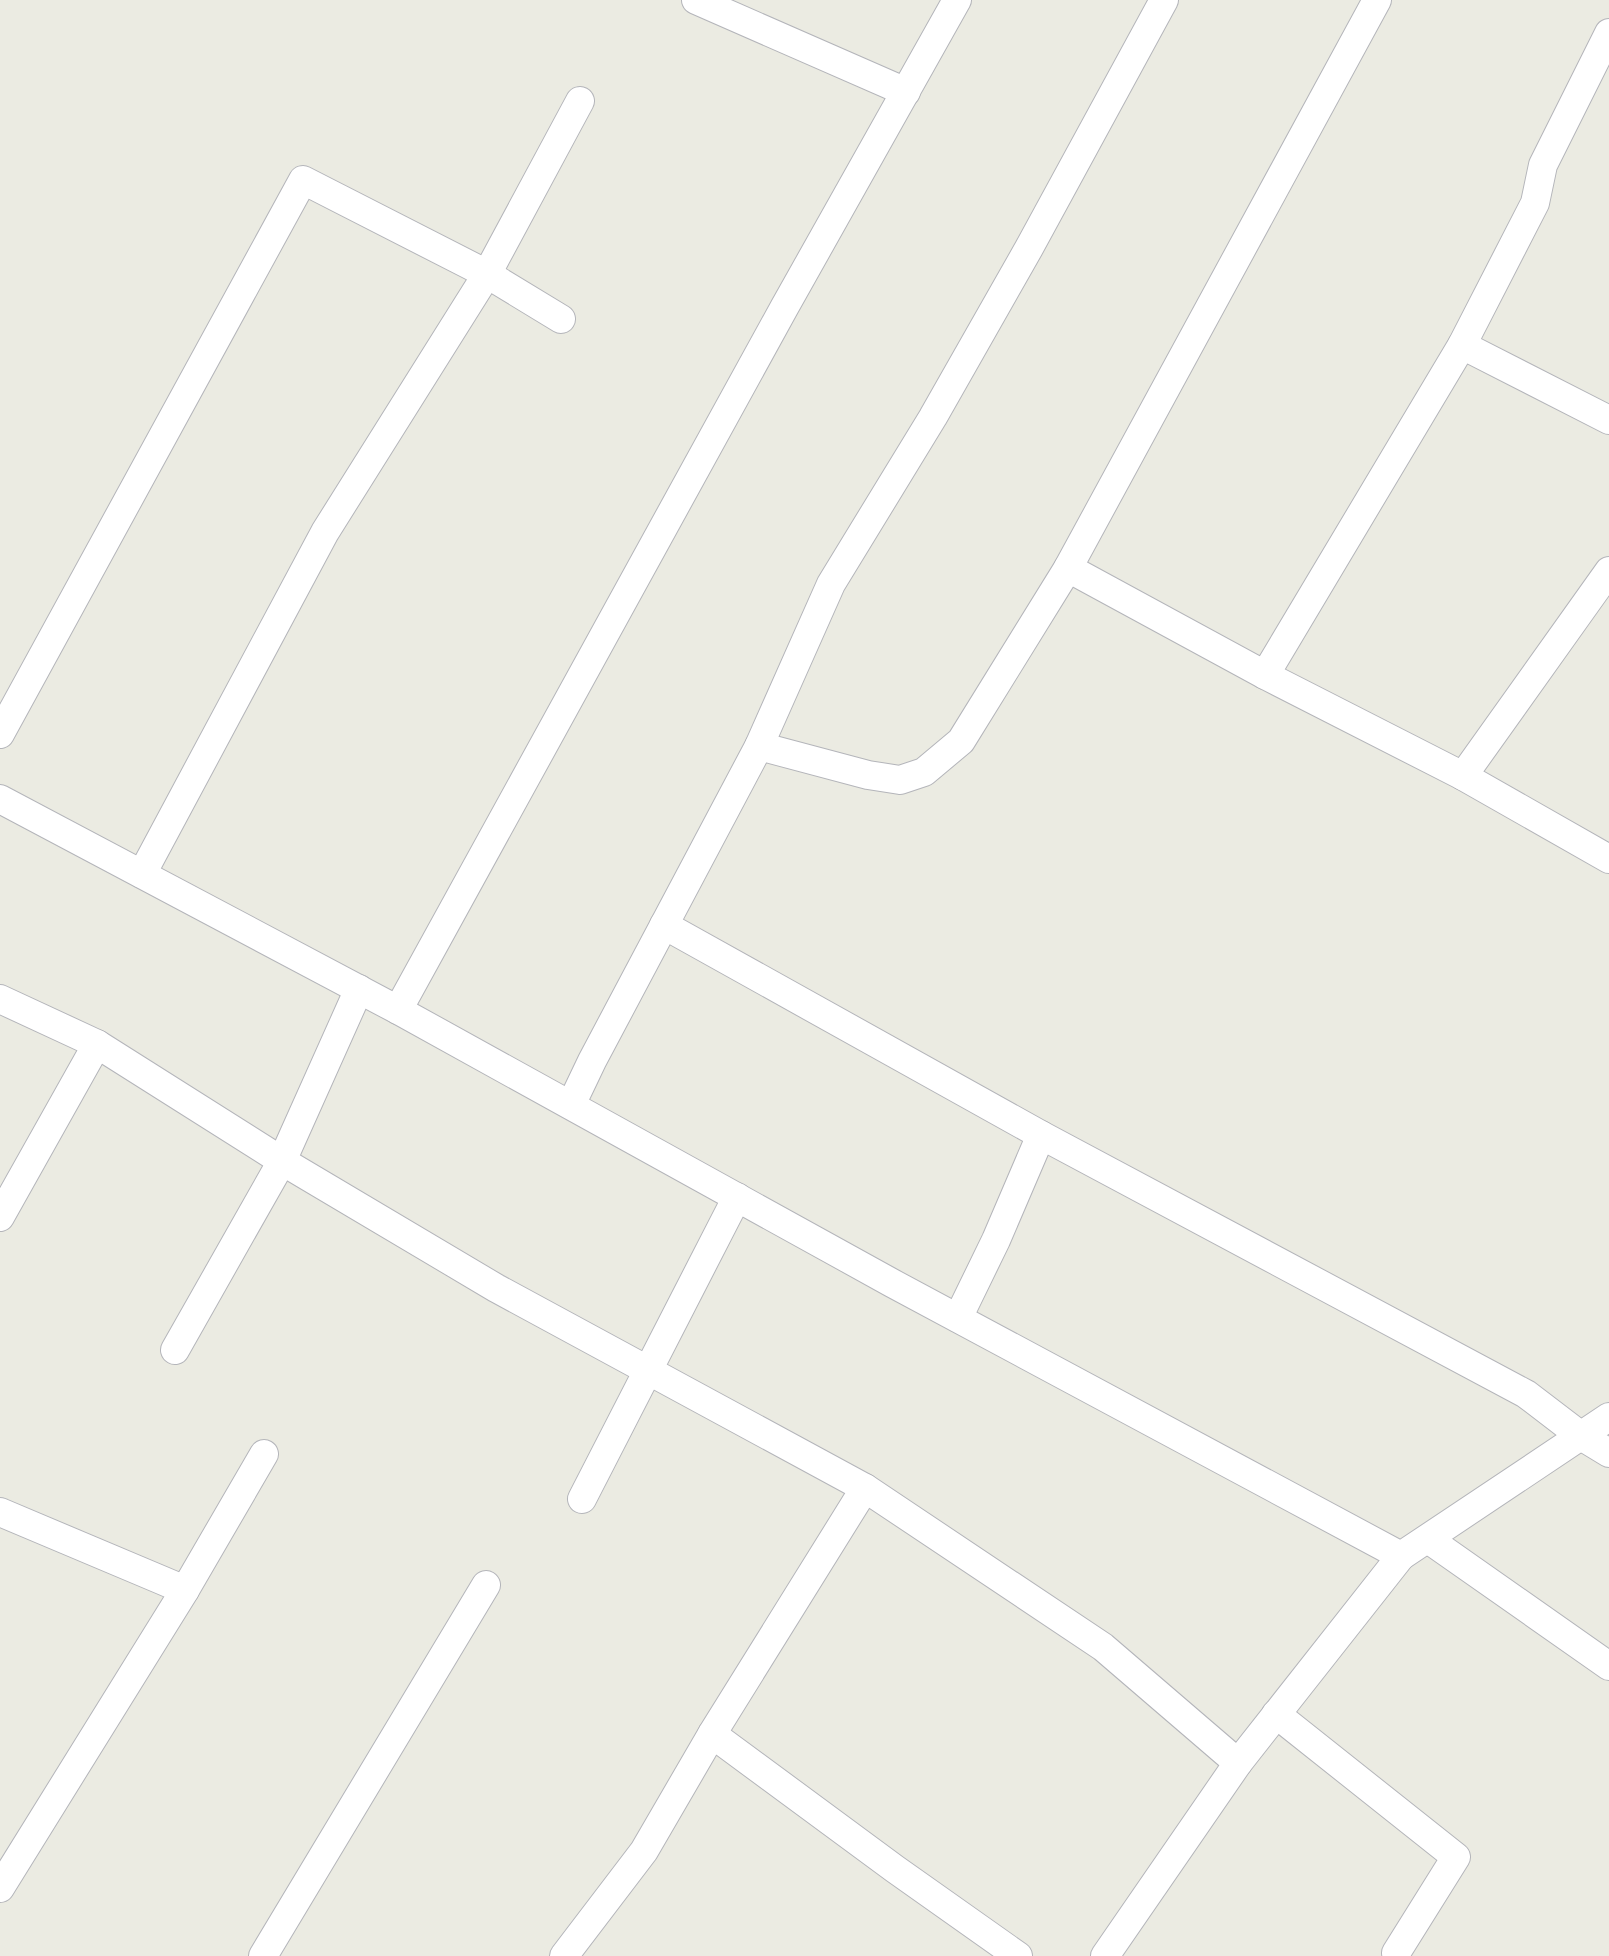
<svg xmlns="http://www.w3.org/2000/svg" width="1609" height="1956" viewBox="0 0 1609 1956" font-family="Inter,sans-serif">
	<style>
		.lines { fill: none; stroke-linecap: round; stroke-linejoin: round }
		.street-casing { stroke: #b4b5ba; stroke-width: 30 }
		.street { stroke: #fff; stroke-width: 28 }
	</style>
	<rect width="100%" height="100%" fill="#ebebe2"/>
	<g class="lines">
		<defs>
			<g id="street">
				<polyline points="696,0 906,92"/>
				<polyline points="1462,345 1609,420"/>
				<polyline points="1068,568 1265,675 1462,345 1535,203 1543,165 1609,33"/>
				<polyline points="1265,675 1463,776 1609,859"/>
				<polyline points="0,734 303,180 487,274 561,319"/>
				<polyline points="759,746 868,775 900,780 924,772 961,741 1068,568 1377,0"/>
				<polyline points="1463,776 1609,571"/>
				<polyline points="0,799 398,1010 892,1283 1401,1556 1609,1417"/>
				<polyline points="142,874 325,532 487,274 580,101"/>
				<polyline points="664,925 1041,1135 1526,1394 1581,1436 1609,1453"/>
				<polyline points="0,999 97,1044 282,1161 496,1288 865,1488"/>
				<polyline points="398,1010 784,308 957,0"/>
				<polyline points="571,1105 592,1061 759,746 831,584 933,417 1029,248 1164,0"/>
				<polyline points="0,1217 97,1044"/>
				<polyline points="958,1318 996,1240 1041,1135"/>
				<polyline points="175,1350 282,1161 359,989"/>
				<polyline points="582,1499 737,1197"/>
				<polyline points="0,1512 185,1590"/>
				<polyline points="1428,1539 1609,1666"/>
				<polyline points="1276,1714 1456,1857 1396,1953"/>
				<polyline points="712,1734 895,1869 1018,1956"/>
				<polyline points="0,1888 185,1590 264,1454"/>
				<polyline points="263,1956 486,1585"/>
				<polyline points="564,1956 644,1851 712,1734 865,1488 1103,1647 1238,1763 1401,1556"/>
				<polyline points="1105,1956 1238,1763"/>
			</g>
		</defs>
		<!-- street casing -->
		<use href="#street" class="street-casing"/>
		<!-- street -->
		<use href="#street" class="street"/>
	</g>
</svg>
